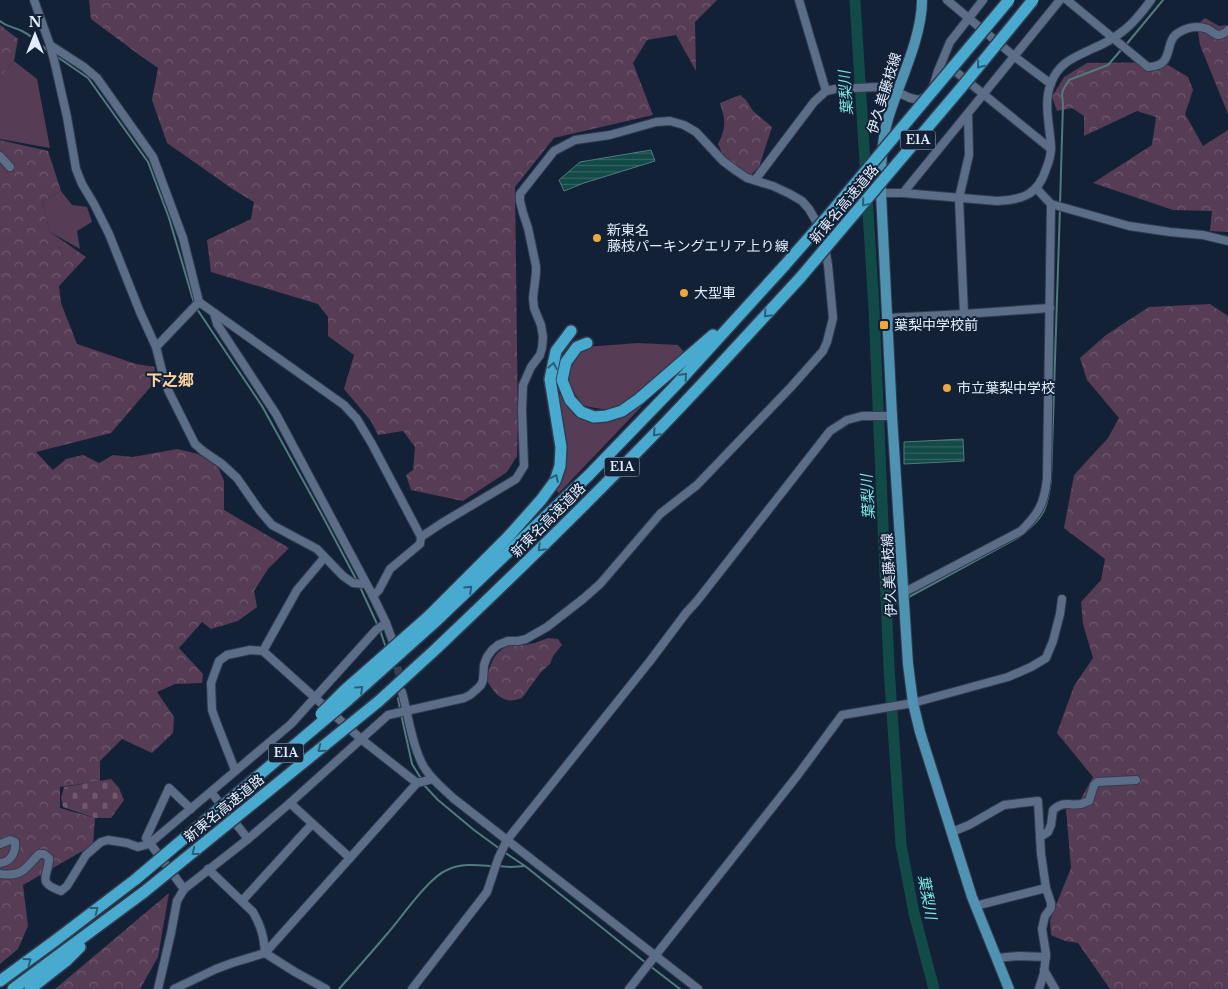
<svg xmlns="http://www.w3.org/2000/svg" width="1228" height="989" viewBox="0 0 1228 989" font-family="'Libre Baskerville','Noto Sans JP',serif">
	<style>
		.green { fill: #573c55 }
		.forest { fill: url(#forest-crowns) }
		.cemetery { fill: url(#cemetery-stones) }
		.water { fill: url(#water-rules); stroke: #507b7e }
		.lines { fill: none; stroke-linecap: round; stroke-linejoin: round }
		.stream { stroke: #507b7e; stroke-width: 2 }
		.river { stroke: #124a48; stroke-width: 11 }
		.minor-tunnel { stroke: #323f55; stroke-width: 8; stroke-dasharray: 8 4; stroke-linecap: butt }
		.minor-casing { stroke: #333b4f; stroke-width: 10 }
		.major-casing { stroke: #333b4f; stroke-width: 12 }
		.highway-casing { stroke: #333b4f; stroke-width: 14 }
		.minor { stroke: #5c6d88; stroke-width: 8 }
		.major { stroke: #4f92b2; stroke-width: 10 }
		.highway { stroke: #47aace; stroke-width: 11 }
		.highway-bridge-casing { stroke: #333b4f; stroke-width: 14; stroke-linecap: butt }
		.highway-bridge { stroke: #47aace; stroke-width: 11 }
		.oneway { stroke: #2a5f7b }
		.poi-dot { fill: #efa73e; stroke: #132137; stroke-width: 2 }
		.labels { text-anchor: middle; stroke-width: 4; stroke-linejoin: round; paint-order: stroke }
		.shield { fill: #132137; stroke: #a4afc1; stroke-width: 1 }
		.shield-label { font-size: 12px; font-weight: bold; fill: #e2ecfc }
		.street-label { font-size: 14px; fill: #e2ecfc; stroke: #132137 }
		.poi-label { font-size: 14px; fill: #e2ecfc; stroke: #132137; text-anchor: start }
		.water-label { font-size: 15px; font-style: italic; fill: #7be7e2; stroke: #132137 }
		.quarter-label { font-size: 16px; font-weight: bold; fill: #fbd29f; stroke: #132137 }
	</style>
	<defs>
		<pattern id="forest-crowns" width="20" height="18" patternUnits="userSpaceOnUse" patternTransform="scale(1.25)"><rect width="20" height="18" fill="#573c55"/><path d="M2 6a3 3 0 1 1 6 0M12 15a3 3 0 1 1 6 0" fill="none" stroke="#6f586e"/></pattern>
		<pattern id="cemetery-stones" width="16" height="16" patternUnits="userSpaceOnUse" patternTransform="scale(1.25)"><rect width="16" height="16" fill="#573c55"/><path d="M2 7V4a2 2 0 0 1 4 0v3zM10 15v-3a2 2 0 0 1 4 0v3z" fill="#6f586e"/></pattern>
		<pattern id="water-rules" width="6" height="5" patternUnits="userSpaceOnUse" patternTransform="scale(1.25)"><rect width="6" height="5" fill="#124a48"/><path d="M0 2.5h6" fill="none" stroke="#346463"/></pattern>
	</defs>
	<rect width="100%" height="100%" fill="#132137"/>
	<!-- green -->
	<g class="green">
		<polygon points="14,61 37,79 50,148 0,139 0,78"/>
		<polygon points="61,191 72,205 87,207 92,222 77,231 80,249 50,232 42,202"/>
		<path d="M638,343L678,345L684,352C670,365 629,406 612,409C601,410 591,407 582,405L567,381L570,364L585,347Z"/>
		<polygon points="557,390 574,415 590,421 614,421 640,405 641,407 559,493 556,490 566,460 566,447"/>
	</g>
	<!-- forest -->
	<g class="forest">
		<polygon points="89,0 717,0 695,22 696,71 676,35 647,40 633,63 653,115 554,138 515,187 518,422 517,456 507,472 463,501 411,490 406,475 413,470 415,447 403,431 378,435 371,421 344,389 354,355 328,336 328,317 318,304 211,272 207,240 251,219 254,202 234,190 167,143 152,100 158,68 138,54 91,19"/>
		<polygon points="1205,18 1219,26 1228,25 1228,114 1200,45 1197,25"/>
		<polygon points="0,25 18,39 14,61 0,78"/>
		<polygon points="1163,62 1188,77 1193,90 1185,114 1203,146 1228,130 1228,232 1210,231 1212,211 1173,210 1093,183 1152,145 1156,117 1137,111 1084,136 1084,116 1072,108 1057,111 1052,97 1064,77 1087,63"/>
		<path d="M740,95L746,100L753,111L772,127L759,167L751,175L725,159L718,144C727,126 725,120 720,103Z"/>
		<polygon points="0,140 48,151 61,191 42,202 50,232 86,257 59,286 61,303 77,344 136,364 155,367 153,384 111,433 36,452 37,453 53,470 66,459 83,455 99,463 113,455 133,457 177,449 198,454 218,467 224,481 224,510 289,548 268,569 254,591 257,607 238,621 211,629 202,622 179,648 203,674 202,683 175,684 157,692 174,717 173,733 152,753 122,739 100,761 100,781 60,787 60,808 95,818 93,845 23,885 28,926 18,949 0,964"/>
		<polygon points="1210,304 1228,316 1228,989 1110,989 1078,943 1065,941 1051,935 1050,920 1071,868 1066,809 1077,806 1093,777 1057,733 1074,686 1093,658 1083,624 1081,602 1101,580 1105,559 1064,528 1074,475 1108,438 1119,418 1087,380 1080,358 1106,335 1149,307"/>
		<path d="M548,638L558,639L562,645L553,656L550,664L541,672L522,698C503,706 494,693 486,679C491,663 495,647 514,645C517,645 519,646 522,645C531,645 540,641 548,638Z"/>
		<polygon points="169,893 158,957 140,989 55,989"/>
	</g>
	<!-- cemetery -->
	<polygon class="cemetery" points="111,779 119,788 124,800 111,818 95,818 63,807 61,798 64,787"/>
	<!-- water -->
	<g class="water">
		<polygon points="651,150 655,161 584,183 564,191 559,180 580,162"/>
		<polygon points="963,439 964,461 904,464 904,442"/>
	</g>
	<g class="lines">
		<!-- stream -->
		<g class="stream">
			<path d="M0,21C7,27 14,27 22,31C32,36 39,43 48,51"/>
			<polyline points="1125,46 1163,0"/>
			<polyline points="56,56 88,78 148,162 169,218 194,303"/>
			<polyline points="1060,204 1063,104 1062,95 1063,90 1069,80 1108,65 1121,50"/>
			<polyline points="197,309 262,406 322,515 357,581"/>
			<polyline points="360,587 378,626"/>
			<path d="M907,598L1019,537C1044,518 1047,510 1051,480L1060,208"/>
			<polyline points="887,607 901,601"/>
			<polyline points="380,630 385,645"/>
			<polyline points="398,698 400,709"/>
			<polyline points="401,714 412,764 422,780"/>
			<polyline points="424,785 438,800 474,830 500,849"/>
			<polyline points="504,852 525,866 646,963"/>
			<polyline points="497,866 511,867 525,866"/>
			<polyline points="650,966 680,989"/>
			<path d="M339,989C355,971 371,953 387,934C401,918 429,877 447,870C462,863 477,865 492,866"/>
		</g>
		<!-- river -->
		<polyline class="river" points="855,0 874,309 889,668 899,814 901,845 914,913 934,989"/>
		<!-- minor-tunnel -->
		<polyline class="minor-tunnel" points="395,655 401,685"/>
		<defs>
			<g id="minor">
				<polyline points="34,0 50,45 55,64 67,117 76,169 82,184 94,204 109,234 140,312 156,347 163,375 168,390 195,444 203,451 222,464 237,478 260,511 272,525 317,549 343,576 353,583 365,584"/>
				<polyline points="799,0 826,91"/>
				<polyline points="947,0 1015,57 1051,84"/>
				<path d="M1067,0L1148,67C1176,66 1163,42 1178,33C1187,27 1197,25 1208,29C1211,31 1214,34 1218,35C1222,35 1225,33 1228,30"/>
				<polyline points="50,45 84,67 97,78 153,157 183,238 199,302 344,405 357,419 372,444 421,537 420,544 390,569 379,590 373,596"/>
				<polyline points="950,67 1051,149"/>
				<polyline points="933,87 938,71 950,42 983,0"/>
				<polyline points="0,156 10,167"/>
				<polyline points="755,180 814,102 826,91 835,89 877,87 897,92 910,98 919,100 926,96"/>
				<polyline points="1036,188 1051,204 1129,226 1170,232 1203,235 1228,241"/>
				<path d="M881,193H903L997,201C1022,200 1038,195 1046,169C1049,162 1051,155 1051,147C1050,126 1043,103 1051,83C1059,62 1075,57 1094,48C1104,44 1114,38 1123,31C1134,23 1143,11 1151,0"/>
				<polyline points="903,193 1060,0"/>
				<polyline points="214,313 217,324 276,414 373,596 386,623 393,642"/>
				<polyline points="964,314 959,198 969,155 968,114"/>
				<polyline points="887,318 964,314 1050,308"/>
				<polyline points="156,347 199,302"/>
				<path d="M903,593L1021,531C1039,513 1044,504 1047,479L1051,204"/>
				<polyline points="263,651 297,590 324,558"/>
				<path d="M402,692C408,714 413,752 426,770C433,781 444,789 453,798L698,989"/>
				<polyline points="235,770 217,724 212,710 211,683 219,661 227,655 250,650 263,651 361,739 417,783"/>
				<polyline points="211,792 248,839"/>
				<polyline points="290,803 350,858"/>
				<polyline points="952,832 969,825 1004,805 1038,801 1041,854 1046,888 1051,903 1051,908 1045,916 1042,929 1046,954 1044,973 1039,989"/>
				<path d="M1040,837L1048,832L1051,825L1053,810C1065,800 1069,806 1081,804C1084,803 1086,802 1089,801L1094,785L1097,782L1136,780"/>
				<path d="M0,844L10,840L15,842C16,852 11,862 0,863"/>
				<path d="M208,869L253,912C261,926 264,937 265,953"/>
				<path d="M0,874C22,877 25,869 39,854H44L49,858C49,876 35,882 61,891L67,886L86,855L101,842L108,840L127,843L138,847L149,844L291,724L376,630L386,623"/>
				<polyline points="184,889 248,839 290,803 388,715 464,698 470,695 477,689 481,685 483,680 484,665 487,657 492,650 498,645 508,641 518,641 526,639 547,627 583,599 600,584 660,514 697,485 791,387 823,351 827,342 833,318 828,265 824,242 816,221 809,209 802,201 790,194 773,186 747,178 735,170 723,161 696,132 684,125 670,121 656,122 610,135 575,140 554,151 520,194 520,201 523,213 528,228 536,266 536,273 533,298 534,308 541,325 543,337 542,348 540,355 531,367 523,385 522,410 524,466 516,479 442,523 421,537"/>
				<polyline points="242,901 312,824"/>
				<polyline points="975,906 1046,888"/>
				<polyline points="265,953 295,972 326,989"/>
				<polyline points="997,958 1019,956 1046,957"/>
				<polyline points="1044,970 1055,989"/>
				<polyline points="158,989 171,933 177,901 184,889 146,838 169,788 191,809"/>
				<polyline points="174,989 216,969 232,963 265,953 417,783 433,779"/>
				<polyline points="412,989 487,892 498,859 507,840 650,661 686,613 697,601 830,431 847,420 862,416 892,416"/>
				<polyline points="629,989 797,776 842,715 913,703 1008,677 1031,667 1046,658 1053,641 1060,614 1062,599"/>
			</g>
			<path id="major" d="M922,0C922,38 899,82 888,119C881,143 881,168 881,193L892,416L908,664L913,703L920,732L972,897L1009,989"/>
			<g id="highway">
				<polyline points="587,343 577,347 566,362 562,380 570,400 581,412 594,417 606,416 622,411 639,399 713,335"/>
				<polyline points="428,617 507,538 541,500 555,481 560,466 561,447 550,379 556,351 571,331"/>
				<polyline points="434,623 589,475 675,386 785,265"/>
				<path d="M437,648C498,590 559,531 618,471C681,409 740,343 800,278"/>
				<polyline points="0,981 56,940 136,879"/>
				<polyline points="13,989 144,892"/>
				<polyline points="30,989 66,961 80,947"/>
			</g>
		</defs>
		<!-- minor casing -->
		<use href="#minor" class="minor-casing"/>
		<!-- major casing -->
		<use href="#major" class="major-casing"/>
		<!-- highway casing -->
		<use href="#highway" class="highway-casing"/>
		<!-- minor -->
		<use href="#minor" class="minor"/>
		<!-- major -->
		<use href="#major" class="major"/>
		<!-- highway -->
		<use href="#highway" class="highway"/>
		<defs>
			<g id="highway-bridge">
				<polyline points="785,265 827,217 1009,0"/>
				<polyline points="800,278 961,88 1033,0"/>
				<polyline points="321,714 345,690 428,617"/>
				<polyline points="136,879 348,700 434,623"/>
				<polyline points="144,892 379,701 437,648"/>
			</g>
		</defs>
		<!-- highway-bridge casing -->
		<use href="#highway-bridge" class="highway-bridge-casing"/>
		<!-- highway-bridge -->
		<use href="#highway-bridge" class="highway-bridge"/>
	</g>
	<!-- one-way arrows -->
	<defs><path id="oneway-chevron" d="M-2-3.5L2.5 0L-2 3.5" fill="none" stroke-width="1.6" stroke-linecap="round" stroke-linejoin="round" transform="scale(1.25)"/></defs>
	<g class="oneway">
		<use href="#oneway-chevron" transform="translate(980 65) rotate(129)"/>
		<use href="#oneway-chevron" transform="translate(865 203) rotate(130)"/>
		<use href="#oneway-chevron" transform="translate(767 314) rotate(133)"/>
		<use href="#oneway-chevron" transform="translate(553 366) rotate(-79)"/>
		<use href="#oneway-chevron" transform="translate(684 376) rotate(-48)"/>
		<use href="#oneway-chevron" transform="translate(656 433) rotate(134)"/>
		<use href="#oneway-chevron" transform="translate(555 478) rotate(-65)"/>
		<use href="#oneway-chevron" transform="translate(541 548) rotate(135)"/>
		<use href="#oneway-chevron" transform="translate(469 589) rotate(-43)"/>
		<use href="#oneway-chevron" transform="translate(360 689) rotate(-42)"/>
		<use href="#oneway-chevron" transform="translate(321 749) rotate(141)"/>
		<use href="#oneway-chevron" transform="translate(195 852) rotate(142)"/>
		<use href="#oneway-chevron" transform="translate(95 910) rotate(-38)"/>
		<use href="#oneway-chevron" transform="translate(28 961) rotate(-36)"/>
	</g>
	<!-- markers -->
	<g class="poi-dot">
		<circle cx="597" cy="238" r="5"/>
		<circle cx="684" cy="293" r="5"/>
		<rect x="879" y="320" width="10" height="10" rx="2.5"/>
		<circle cx="947" cy="388" r="5"/>
	</g>
	<g class="labels">
		<!-- shield labels -->
		<g class="shield">
			<rect x="900.5" y="130.5" width="35" height="19" rx="4"/>
			<rect x="604.5" y="457.5" width="35" height="19" rx="4"/>
			<rect x="268.5" y="743.5" width="35" height="19" rx="4"/>
		</g>
		<g class="shield-label">
			<text x="918" y="144">E1A</text>
			<text x="622" y="471">E1A</text>
			<text x="286" y="757">E1A</text>
		</g>
		<!-- street labels -->
		<g class="street-label">
			<text transform="translate(884 93) rotate(-73)" y="5">伊久美藤枝線</text>
			<text transform="translate(844 204) rotate(-50)" y="5">新東名高速道路</text>
			<text transform="translate(548 520) rotate(-45)" y="5">新東名高速道路</text>
			<text transform="translate(889 575) rotate(-93)" y="5">伊久美藤枝線</text>
			<text transform="translate(224 808) rotate(-39)" y="5">新東名高速道路</text>
		</g>
		<!-- poi labels -->
		<g class="poi-label">
			<text x="607" y="235">新東名<tspan x="607" dy="16">藤枝パーキングエリア上り線</tspan></text>
			<text x="694" y="298">大型車</text>
			<text x="894" y="330">葉梨中学校前</text>
			<text x="957" y="393">市立葉梨中学校</text>
		</g>
		<!-- water labels -->
		<g class="water-label">
			<text transform="translate(846 93) rotate(-94)" y="5">葉梨川</text>
			<text transform="translate(868 497) rotate(-93)" y="5">葉梨川</text>
			<text transform="translate(927 897) rotate(80)" y="5">葉梨川</text>
		</g>
		<!-- quarter labels -->
		<g class="quarter-label">
			<text x="170" y="386">下之郷</text>
		</g>
	</g>
	<!-- north arrow -->
	<g transform="translate(35 35)" stroke="#132137" stroke-width="4" paint-order="stroke">
	<path d="M0-4L9 19L0 12L-9 19Z" fill="#e2ecfc"/>
	<text y="-8" font-size="14" font-weight="bold" text-anchor="middle" fill="#e2ecfc">N</text>
	</g>
</svg>
